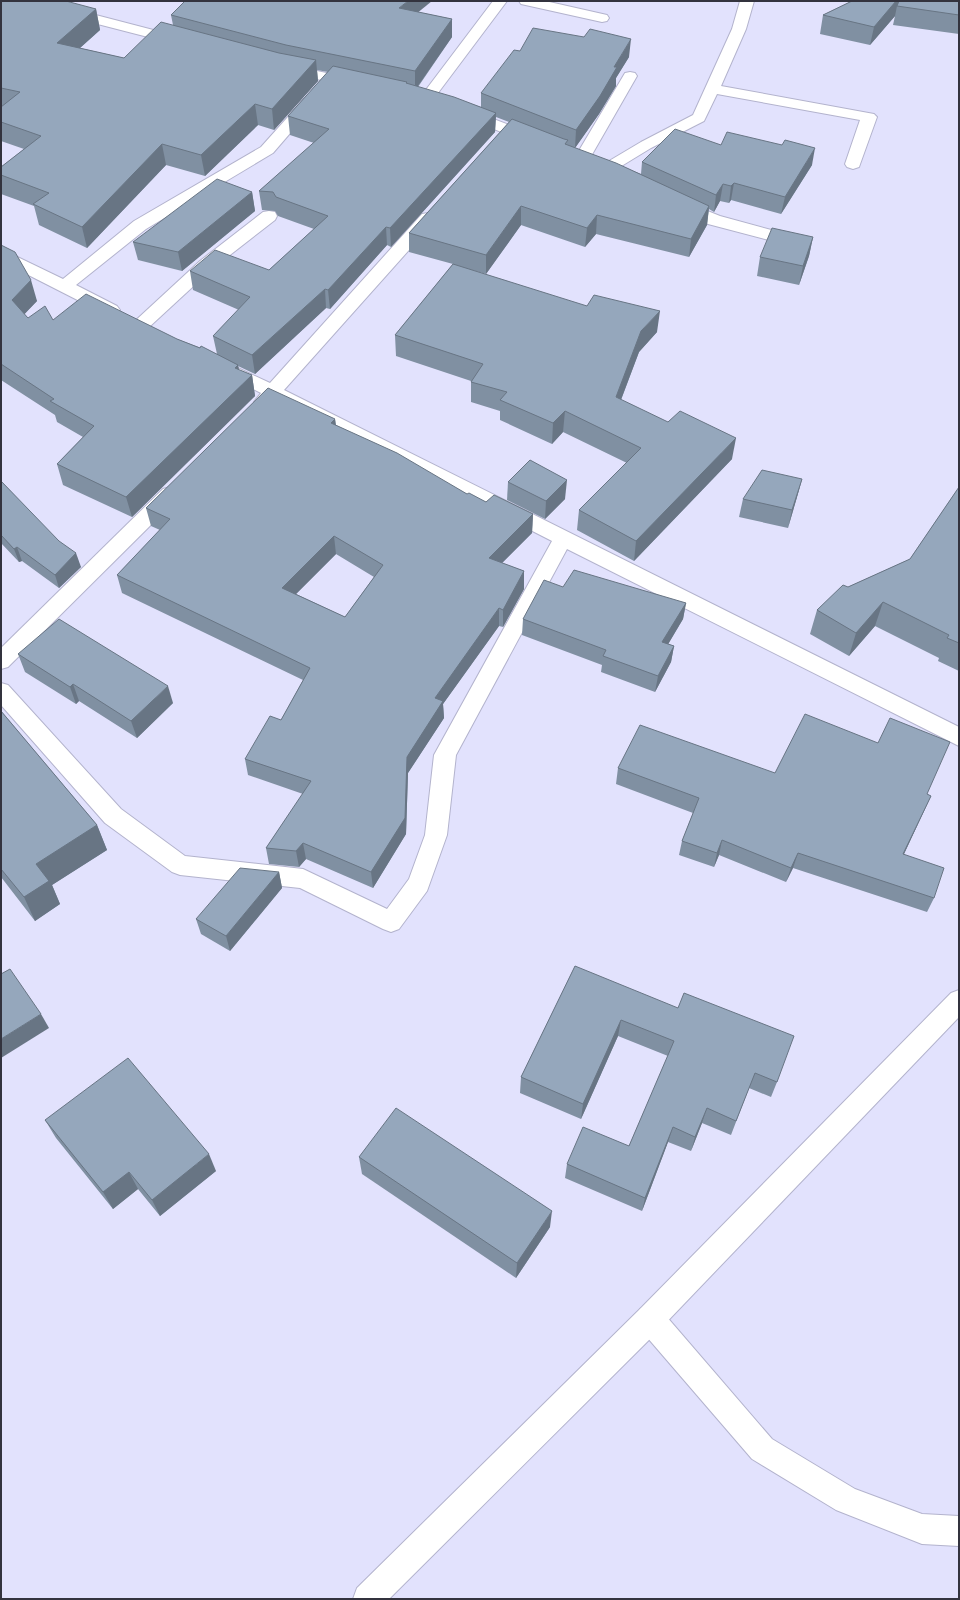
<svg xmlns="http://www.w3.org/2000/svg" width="960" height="1600" viewBox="0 0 960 1600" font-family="Raleway,sans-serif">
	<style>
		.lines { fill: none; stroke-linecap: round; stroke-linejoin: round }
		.street-casing { stroke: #b3b3cd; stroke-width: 2 }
		.secondary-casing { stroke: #b3b3cd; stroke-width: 2 }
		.street { fill: #fff; fill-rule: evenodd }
		.secondary { fill: #fff; fill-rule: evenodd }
		.wall { fill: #8090a2; fill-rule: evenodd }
		.shaded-wall { fill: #687584 }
		.building { fill: #95a7bc; stroke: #687584; fill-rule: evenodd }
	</style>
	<rect width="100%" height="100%" fill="#e2e2fd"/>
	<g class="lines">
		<defs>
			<g id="street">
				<polygon points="18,1 42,1 184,38 186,41 184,44 179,45 20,4"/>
				<polygon points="493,1 507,1 432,101 427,103 422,101 419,98 422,95"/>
				<polygon points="519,1 545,1 607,15 609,18 607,21 602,22 521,4"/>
				<path d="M740,1H754L746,29L721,86L874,114L877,117L859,167L853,169L847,167L845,164L860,120L717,94L704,121L651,148L610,173C601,175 588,171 583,164L576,162L574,159L625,73L630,72L635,73L637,76L590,158L604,164L641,142L693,115L732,29Z"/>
				<polygon points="289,65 359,80 361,83 359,86 354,87 284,72 282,69 284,66"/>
				<polygon points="309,97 314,99 317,102 273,153 146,229 76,285 117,306 120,310 117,314 111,316 105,314 1,261 1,249 63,279 134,221 261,147 304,99"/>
				<polygon points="467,109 538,136 541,139 538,142 533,144 528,142 462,117 459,114 462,111"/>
				<polygon points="680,200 720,216 775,231 777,235 775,239 769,240 708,224 674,208 672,205 674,202"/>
				<polygon points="269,211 275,212 277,216 275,220 212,269 147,329 141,331 135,329 132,325 135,321 200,261 263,212"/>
				<path d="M428,213L434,214L436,218L434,222L284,390L959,727V746L567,549L456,755L447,835L427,891L399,929L391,932L383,929L300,888L180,875L172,872L105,823L1,705V683L8,685L121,809L185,856L303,869L387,909L409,879L425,835L434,755L552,541L275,400C269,407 265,409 257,406L254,402L261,393L221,373L218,369L221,365L227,363L270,383L422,214Z"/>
				<polygon points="170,487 177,489 179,494 177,499 8,667 1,669 1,648 163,489"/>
				<polygon points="650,1305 660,1309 772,1439 855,1489 922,1514 959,1516 959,1546 922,1544 836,1510 752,1459 640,1329 636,1319 640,1309"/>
			</g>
			<polygon id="secondary" points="959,990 959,1017 660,1329 389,1599 353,1599 357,1588 640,1309 951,993"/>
		</defs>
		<!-- street casing -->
		<use href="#street" class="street-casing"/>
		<!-- secondary casing -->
		<use href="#secondary" class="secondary-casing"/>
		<!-- street -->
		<use href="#street" class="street"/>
		<!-- secondary -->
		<use href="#secondary" class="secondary"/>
	</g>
	<!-- wall -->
	<g class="wall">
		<polygon points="1,1 96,9 100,30 80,48 124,58 173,25 171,15 418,12 452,19 452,37 418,87 481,107 481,93 520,51 629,57 616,78 616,86 599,114 575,148 641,174 642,162 721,145 812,165 781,214 731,200 729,203 720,201 714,212 709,209 707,225 689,257 596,234 585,247 521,225 486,274 472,270 657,332 639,352 621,400 732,459 634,561 577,530 579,510 627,463 563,432 552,444 500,420 500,411 471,402 471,381 396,356 395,335 453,264 409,252 409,233 509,122 496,117 495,132 391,247 387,245 330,309 326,308 255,374 238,366 239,370 252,375 255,396 132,517 63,485 57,464 83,437 57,422 55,415 1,380 1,245 37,301 24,314 28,318 53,320 177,339 217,354 213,336 239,310 193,290 190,271 269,270 314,229 278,216 275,211 262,210 259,191 314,143 290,135 288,116 328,72 317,70 318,81 274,130 258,125 205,176 166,165 87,248 39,225 34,206 1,194 1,167 24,149 1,141"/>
		<polygon points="852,1 959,1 959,34 893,25 895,16 870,45 820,34 823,15"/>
		<polygon points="252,192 255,211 182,271 138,260 133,242"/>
		<polygon points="813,237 809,256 799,285 757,276 760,257"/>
		<path d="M335,419L336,425L467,494L486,502L533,514L532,533L502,563L524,571V589L503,627L499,626L443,704L444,718L408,773L406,834L373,888L306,859L299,867L269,864L266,848L303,794L248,775L245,759L281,720L303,680L122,593L117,575L160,530L151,526L146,508ZM336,554L374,577L345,617L296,594Z"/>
		<polygon points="802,479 797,497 788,528 739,517 743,499"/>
		<polygon points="1,481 81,567 59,588 22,561 19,562 1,543"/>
		<polygon points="508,482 565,499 545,519 507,500"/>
		<polygon points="959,487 959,671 938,661 939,658 875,626 849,656 810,634 817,610 848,587 910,559"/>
		<polygon points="563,587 686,603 683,619 668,644 674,646 671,662 655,692 601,672 602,665 522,635 523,619"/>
		<polygon points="18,654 173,703 137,738 79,701 76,704 25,672"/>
		<polygon points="1,711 97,825 107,850 52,885 60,904 35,921 1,877"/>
		<polygon points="618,768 775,773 927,794 931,796 904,854 934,898 927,912 793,868 786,882 719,855 714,867 679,855 682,841 693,813 616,784"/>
		<polygon points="279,872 282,888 230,951 201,934 196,919"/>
		<polygon points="575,966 777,1082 771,1097 749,1088 731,1135 702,1123 691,1151 668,1142 642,1211 565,1178 567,1164 629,1146 668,1056 618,1036 581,1119 520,1093 521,1077"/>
		<polygon points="45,1120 216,1171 160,1216 138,1189 113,1209 56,1138"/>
		<polygon points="359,1157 550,1227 516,1278 362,1174"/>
	</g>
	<!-- shaded-wall -->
	<g class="shaded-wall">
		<polygon points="408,1 432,1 400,27 399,8"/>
		<polygon points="896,1 901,1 897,6 895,16 870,45 874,27"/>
		<polygon points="96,9 100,30 62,64 57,43"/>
		<polygon points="452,19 452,37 415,90 415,71"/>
		<polygon points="631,39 629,57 616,78 616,86 599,114 575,148 576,130"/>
		<polygon points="316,60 318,81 274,130 272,109"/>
		<polygon points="255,104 258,125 205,176 201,155"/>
		<polygon points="496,113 495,132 391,247 390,228"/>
		<polygon points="162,144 166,165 87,248 82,227"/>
		<polygon points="815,148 812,165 781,214 785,197"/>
		<polygon points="734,183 731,200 729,203 731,186"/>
		<polygon points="723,184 720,201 714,212 716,195"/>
		<polygon points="252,192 255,211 182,271 178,252"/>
		<polygon points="521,206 521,225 486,274 486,255"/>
		<polygon points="709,206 707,225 689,257 691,239"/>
		<polygon points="597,215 596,234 585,247 587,228"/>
		<polygon points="386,227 387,245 330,309 328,290"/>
		<polygon points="813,237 809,256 799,285 803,266"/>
		<polygon points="31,280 37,301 18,321 12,300"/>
		<polygon points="325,289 326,308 255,374 252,355"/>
		<polygon points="660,311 657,332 639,352 614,418 616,397 641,331"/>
		<polygon points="238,365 242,385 252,375 255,396 132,517 126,497 235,368"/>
		<polygon points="565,411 563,432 552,444 553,423"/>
		<polygon points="335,419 337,437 331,423"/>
		<polygon points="736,438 732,459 634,561 636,541"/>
		<polygon points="802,479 797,497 788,528 792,510"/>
		<polygon points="567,480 565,499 545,519 546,501"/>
		<polygon points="533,514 532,533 489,576 489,558"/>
		<polygon points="334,536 336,554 285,605 282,588"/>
		<polygon points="17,547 22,561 19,562 14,549"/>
		<polygon points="76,553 81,567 59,588 55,575"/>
		<polygon points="524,571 524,589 503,627 503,610"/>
		<polygon points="883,602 875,626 849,656 856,633"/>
		<polygon points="686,603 683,619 660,658 662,642"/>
		<polygon points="499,608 499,626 443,704 444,718 408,773 406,834 373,888 371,872 407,757 435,698"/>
		<polygon points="674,646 671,662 655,692 658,676"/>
		<polygon points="73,684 79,701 76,704 70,687"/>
		<polygon points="168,686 173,703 137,738 131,721"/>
		<polygon points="931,796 924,811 897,869 903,854"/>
		<polygon points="97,825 107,850 52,885 60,904 35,921 24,897 36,864"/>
		<polygon points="722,840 719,855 714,867 717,853"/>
		<polygon points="303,843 306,859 299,867 296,851"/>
		<polygon points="798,853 793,868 786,882 791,868"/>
		<polygon points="279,872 282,888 230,951 226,936"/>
		<polygon points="41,1014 49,1028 1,1058 1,1039"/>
		<polygon points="621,1020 618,1036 581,1119 583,1104"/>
		<polygon points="707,1108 702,1123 691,1151 695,1137"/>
		<polygon points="673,1127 668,1142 642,1211 645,1198"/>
		<polygon points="209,1154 216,1171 160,1216 152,1200"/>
		<polygon points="129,1172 138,1189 113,1209 103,1192"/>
		<polygon points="552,1211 550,1227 516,1278 517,1263"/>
	</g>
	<!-- building -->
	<g class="building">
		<polygon points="1,1 66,1 96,9 57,43 124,58 161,22 279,53 316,60 272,109 255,104 201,155 162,144 82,227 33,204 49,193 1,175 1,167 41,136 1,122 1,107 20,92 1,88"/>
		<polygon points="185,1 408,1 399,8 452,19 415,71 286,45 171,15"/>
		<polygon points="852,1 896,1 874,27 823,15"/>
		<polygon points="899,1 959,1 959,15 897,6"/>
		<polygon points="533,28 584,37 590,29 631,39 614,67 617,67 600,96 576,130 481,93 514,50 520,51"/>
		<polygon points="333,66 407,82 406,83 454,97 496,113 390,228 386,227 328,290 325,289 252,355 213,336 250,297 190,271 215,250 269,270 328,216 276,197 273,192 259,191 329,129 288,116"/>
		<polygon points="512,119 564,139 568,140 565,144 616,163 709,206 691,239 597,215 587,228 521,206 486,255 409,233"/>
		<polygon points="675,129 721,145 727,132 782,145 785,140 815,148 785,197 734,183 731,186 723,184 716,195 642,162"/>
		<polygon points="217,179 252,192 178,252 133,242"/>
		<polygon points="772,228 813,237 803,266 760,257"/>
		<polygon points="1,245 15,252 31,280 12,300 28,318 45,306 53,320 86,294 177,339 200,348 201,346 238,365 235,368 252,375 126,497 57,464 94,426 50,401 54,399 1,364"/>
		<polygon points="453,264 587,306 594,295 660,311 641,331 616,397 668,422 680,411 736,438 636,541 579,510 641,448 565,411 553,423 500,400 507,392 471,382 483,364 395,335"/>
		<path d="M268,388L335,419L331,423L397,453L467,494L469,493L486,502L494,495L533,514L489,558L524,571L503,610L499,608L435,698L443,701L407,757L405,818L371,872L303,843L296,851L266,848L311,781L245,759L270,716L281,720L310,668L117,575L170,519L146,508ZM334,536L383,565L345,617L282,588Z"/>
		<polygon points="530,460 567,480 546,501 508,482"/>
		<polygon points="762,470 802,479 792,510 743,499"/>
		<polygon points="1,481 59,541 76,553 55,575 17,547 14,549 1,535"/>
		<polygon points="959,487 959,643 947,638 949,635 883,602 856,633 817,610 843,585 848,587 910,559"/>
		<polygon points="574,570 686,603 662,642 674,646 658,676 603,656 606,650 523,619 544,580 563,587"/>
		<polygon points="59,619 168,686 131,721 73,684 70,687 18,654"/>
		<polygon points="1,711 97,825 36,864 49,881 24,897 1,869"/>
		<polygon points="805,714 878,743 890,718 950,742 927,794 931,796 903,854 944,868 934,898 798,853 791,868 722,840 717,853 682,841 699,798 618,768 640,725 775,773"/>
		<polygon points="240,868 279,872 226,936 196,919"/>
		<polygon points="575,966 678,1008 684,993 794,1036 777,1082 755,1073 736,1121 707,1108 695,1137 673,1127 645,1198 567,1164 583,1127 629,1146 674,1041 621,1020 583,1104 521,1077"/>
		<polygon points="10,969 41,1014 1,1039 1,974"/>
		<polygon points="128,1058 209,1154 152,1200 129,1172 103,1192 45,1120"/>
		<polygon points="396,1108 552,1211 517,1263 359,1157"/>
	</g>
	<!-- border -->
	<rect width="960" height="1600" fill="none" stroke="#33333e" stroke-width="4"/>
</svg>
